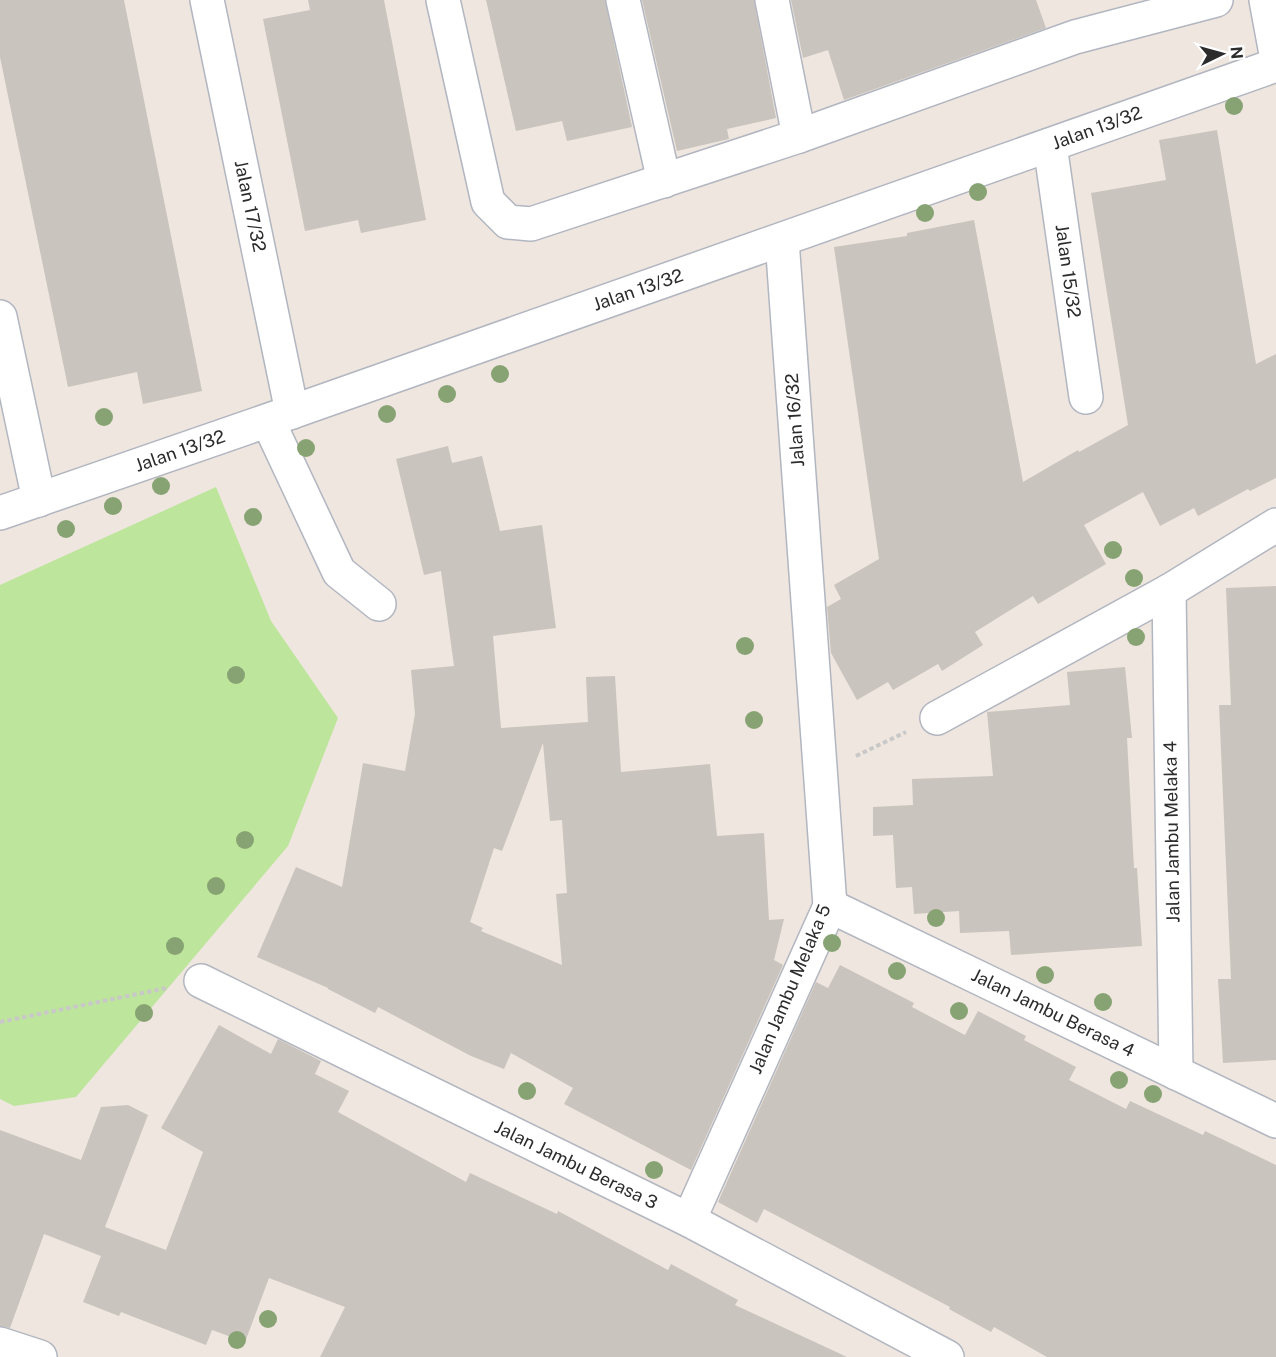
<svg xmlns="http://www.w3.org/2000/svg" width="1276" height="1357" viewBox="0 0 1276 1357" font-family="'Public Sans',sans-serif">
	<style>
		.green { fill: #bde59b }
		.building { fill: #c9c4bd; fill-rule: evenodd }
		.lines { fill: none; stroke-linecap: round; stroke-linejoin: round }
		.minor-casing { stroke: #b2b6c0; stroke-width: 36 }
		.path { stroke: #c8c8c8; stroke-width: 4; stroke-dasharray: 4.5 3; stroke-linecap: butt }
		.minor { stroke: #fff; stroke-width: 33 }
		.tree { fill: #88a373 }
		.labels { text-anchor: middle; stroke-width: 5; stroke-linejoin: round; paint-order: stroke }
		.street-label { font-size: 18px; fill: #2c2c2c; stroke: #fff }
	</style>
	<rect width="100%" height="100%" fill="#eee6df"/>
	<!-- green -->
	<polygon class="green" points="216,487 271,621 338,718 288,846 76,1097 14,1106 0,1099 0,585"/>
	<!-- building -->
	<g class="building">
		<polygon points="0,0 124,0 202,391 143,404 137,372 68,387 0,57"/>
		<polygon points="308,0 384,0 426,220 361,233 358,220 305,231 263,19 310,10"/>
		<polygon points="486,0 605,0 632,127 567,141 562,121 516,131"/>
		<polygon points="642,0 754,0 776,118 727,129 729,139 677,151"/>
		<polygon points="791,0 1036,0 1046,28 844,100 828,50 803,58"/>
		<polygon points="1217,130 1256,364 1276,354 1276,478 1250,491 1248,489 1198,516 1194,508 1160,526 1143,492 1084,525 1106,564 1038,604 1033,596 975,632 983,645 942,671 938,664 893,690 888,682 857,700 831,653 827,607 841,599 834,585 879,559 834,247 907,236 907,233 974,220 1023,482 1078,450 1079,452 1128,425 1091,193 1166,180 1159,140"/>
		<path d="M448,446L452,463L482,456L500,531L542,525L556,628L493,636L501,728L588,722L586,677L615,676L621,772L710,764L717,836L764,833L769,920L784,919L774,960L783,965L691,1170L564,1104L573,1088L511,1053L504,1069L471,1056L378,1007L375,1013L328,989V988L257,957L296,867L342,887L363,763L405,771L415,714L411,670L454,666L441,571L424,575L396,459ZM543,743L550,821L562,820L567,893L556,894L562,965L481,931L483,928L470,922L494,848L502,851Z"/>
		<polygon points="1276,586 1276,1060 1223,1063 1218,979 1231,979 1219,705 1231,705 1226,588"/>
		<polygon points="1125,667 1132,738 1127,738 1134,868 1137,868 1142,946 1011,955 1009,931 960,933 959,911 914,914 912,887 896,888 893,835 873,836 873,807 913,805 912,779 993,776 987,712 1070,705 1067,672"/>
		<polygon points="840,965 914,1003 912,1007 965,1035 978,1011 1026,1036 1024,1040 1076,1067 1069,1080 1126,1109 1130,1101 1203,1135 1205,1131 1276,1165 1276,1357 1047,1357 994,1327 991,1332 949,1309 950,1307 764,1209 757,1223 718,1202 816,982 828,988"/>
		<polygon points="219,1025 271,1054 278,1039 321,1061 315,1074 349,1091 338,1112 466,1182 470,1173 557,1214 558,1211 668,1270 671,1264 738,1300 735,1305 847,1357 320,1357 345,1307 269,1278 245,1342 212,1330 206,1345 121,1312 119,1316 83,1302 101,1256 44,1234 10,1328 0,1326 0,1130 81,1160 101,1107 128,1105 148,1115 105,1227 166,1250 203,1152 161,1128"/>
	</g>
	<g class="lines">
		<defs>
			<g id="minor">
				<polyline points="207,0 292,412"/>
				<polyline points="443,0 488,202 508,222 531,224 799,136 1075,37 1216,0"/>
				<polyline points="623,0 664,181"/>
				<polyline points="772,0 799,136"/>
				<polyline points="1266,0 1276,54"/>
				<polyline points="1050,145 1086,397"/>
				<polyline points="0,317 39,500"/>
				<polyline points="268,421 339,572 379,604"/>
				<polyline points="0,513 292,412 1276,65"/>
				<polyline points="1169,591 1176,1073"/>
				<polyline points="937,718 1169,591 1276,525"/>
				<polyline points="830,906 1276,1121"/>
				<polyline points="201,981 689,1220 947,1357"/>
				<polyline points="689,1220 830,906 782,240"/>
				<polyline points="0,1344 40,1357"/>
			</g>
		</defs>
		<!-- minor casing -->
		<use href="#minor" class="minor-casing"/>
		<!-- path -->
		<g class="path">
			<polyline points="856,756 906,732"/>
			<polyline points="0,1022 167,988"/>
		</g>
		<!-- minor -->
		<use href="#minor" class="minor"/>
	</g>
	<!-- trees -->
	<g class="tree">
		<circle cx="1234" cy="106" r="9"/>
		<circle cx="978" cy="192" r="9"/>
		<circle cx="925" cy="213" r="9"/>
		<circle cx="500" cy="374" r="9"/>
		<circle cx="447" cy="394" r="9"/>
		<circle cx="387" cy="414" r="9"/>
		<circle cx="104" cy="417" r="9"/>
		<circle cx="306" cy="448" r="9"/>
		<circle cx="161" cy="486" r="9"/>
		<circle cx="113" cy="506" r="9"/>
		<circle cx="253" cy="517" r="9"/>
		<circle cx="66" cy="529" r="9"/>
		<circle cx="1113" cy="550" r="9"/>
		<circle cx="1134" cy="578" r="9"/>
		<circle cx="1136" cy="637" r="9"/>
		<circle cx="745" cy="646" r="9"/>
		<circle cx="236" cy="675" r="9"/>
		<circle cx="754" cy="720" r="9"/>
		<circle cx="245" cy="840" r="9"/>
		<circle cx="216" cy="886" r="9"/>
		<circle cx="936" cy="918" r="9"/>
		<circle cx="832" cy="943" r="9"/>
		<circle cx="175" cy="946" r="9"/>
		<circle cx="897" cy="971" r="9"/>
		<circle cx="1045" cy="975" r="9"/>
		<circle cx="1103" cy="1002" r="9"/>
		<circle cx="959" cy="1011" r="9"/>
		<circle cx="144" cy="1013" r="9"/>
		<circle cx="1119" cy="1080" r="9"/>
		<circle cx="527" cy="1091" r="9"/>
		<circle cx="1153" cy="1094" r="9"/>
		<circle cx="654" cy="1170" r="9"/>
		<circle cx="268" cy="1319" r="9"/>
		<circle cx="237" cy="1340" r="9"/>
	</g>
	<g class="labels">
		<!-- street labels -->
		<g class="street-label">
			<text transform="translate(1097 128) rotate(-20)" y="6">Jalan 13/32</text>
			<text transform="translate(250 206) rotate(78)" y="6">Jalan 17/32</text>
			<text transform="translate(1068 271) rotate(82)" y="6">Jalan 15/32</text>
			<text transform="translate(638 290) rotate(-19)" y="6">Jalan 13/32</text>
			<text transform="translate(795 420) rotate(-94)" y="6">Jalan 16/32</text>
			<text transform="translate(180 451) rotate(-19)" y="6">Jalan 13/32</text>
			<text transform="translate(1172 832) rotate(-91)" y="6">Jalan Jambu Melaka 4</text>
			<text transform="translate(790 989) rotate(-67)" y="6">Jalan Jambu Melaka 5</text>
			<text transform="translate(1053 1013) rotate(26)" y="6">Jalan Jambu Berasa 4</text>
			<text transform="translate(576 1165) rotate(26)" y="6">Jalan Jambu Berasa 3</text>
		</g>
	</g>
	<!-- north arrow -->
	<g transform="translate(1222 54) rotate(85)" stroke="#ffffff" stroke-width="4.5" paint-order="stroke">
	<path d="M0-4.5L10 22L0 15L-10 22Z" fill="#2c2c2c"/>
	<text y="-9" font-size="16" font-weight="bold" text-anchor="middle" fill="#2c2c2c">N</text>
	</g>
</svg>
